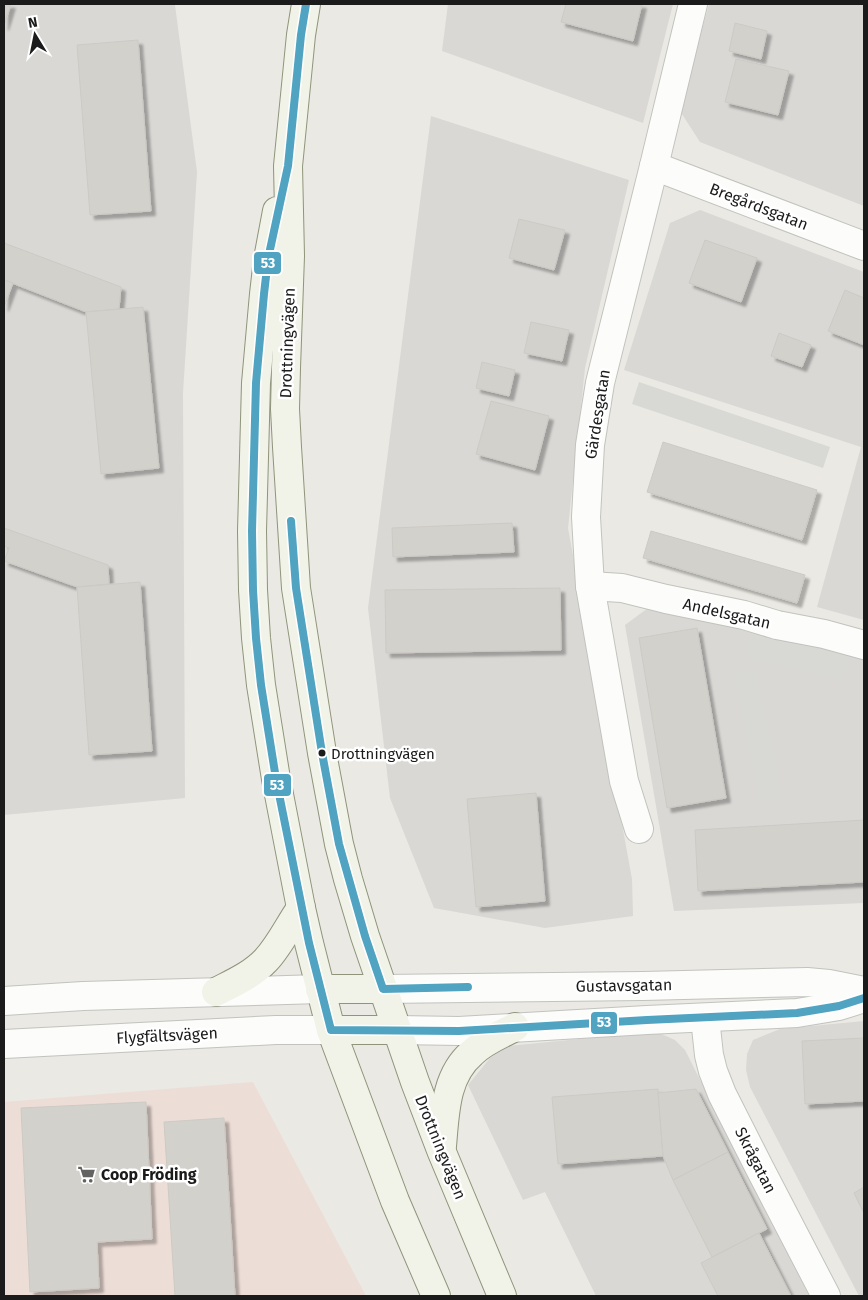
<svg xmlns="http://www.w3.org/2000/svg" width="868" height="1300" viewBox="0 0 868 1300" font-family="'Fira Sans',sans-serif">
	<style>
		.residential { fill: #d9d8d5 }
		.commercial { fill: #edddd7 }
		.parking { fill: #d8d8d5 }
		.building { fill: #d2d1cc; stroke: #cdcac4; filter: url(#shadow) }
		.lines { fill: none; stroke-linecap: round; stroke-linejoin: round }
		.minor-casing { stroke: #c2c2bf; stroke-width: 30 }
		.tertiary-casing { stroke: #c2c2bf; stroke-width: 30 }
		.secondary-casing { stroke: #8f947b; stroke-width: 30 }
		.minor { stroke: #fcfcfb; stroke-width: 28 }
		.tertiary { stroke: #fcfcfb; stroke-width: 28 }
		.secondary { stroke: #f1f2e8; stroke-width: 28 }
		.bus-1-casing { stroke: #fff; stroke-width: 11 }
		.bus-1 { stroke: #50a4c1; stroke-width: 8 }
		.bus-dot { fill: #1b1b1b; stroke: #fff; stroke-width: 2 }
		.labels { text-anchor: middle; stroke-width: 5; stroke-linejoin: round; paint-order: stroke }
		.bus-label { font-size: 15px; fill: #1b1b1b; stroke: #fff; text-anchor: start }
		.street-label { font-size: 16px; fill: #1b1b1b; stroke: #fff }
		.poi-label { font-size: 16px; font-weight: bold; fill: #1b1b1b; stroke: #fff; text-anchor: start }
		.line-badge { stroke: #fff; stroke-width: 2 }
		.badge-label { font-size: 14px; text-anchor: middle; font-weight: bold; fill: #fff }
	</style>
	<defs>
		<filter id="shadow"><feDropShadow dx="4.5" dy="4.5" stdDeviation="1" flood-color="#0004"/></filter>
	</defs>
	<rect width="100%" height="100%" fill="#eae9e3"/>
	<!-- residential -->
	<g class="residential">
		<polygon points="4,4 175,5 197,172 183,393 185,798 4,815"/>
		<polygon points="448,4 673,4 643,123 442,51"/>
		<polygon points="709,4 864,4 864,206 700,142 680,111"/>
		<polygon points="431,116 629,180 585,368 568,528 632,879 633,916 545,928 434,908 390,798 368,608"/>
		<polygon points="700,210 864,272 864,620 817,607 861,447 624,370 670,223"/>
		<polygon points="648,608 864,657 864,903 674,911 625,625"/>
		<polygon points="864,1021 864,1296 859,1296 750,1087 746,1070 747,1054 753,1040 780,1029"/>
		<polygon points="640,1033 659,1033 675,1040 685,1050 809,1296 596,1296 545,1192 523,1200 468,1085 490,1058 508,1046"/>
	</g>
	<!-- commercial -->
	<polygon class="commercial" points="253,1082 366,1296 6,1296 4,1293 4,1102"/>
	<!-- parking -->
	<g class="parking">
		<polygon points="639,382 830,447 823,468 632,404"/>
		<polygon points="753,633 848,655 842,680 747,658"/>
		<polygon points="756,669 782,798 760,802 734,674"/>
	</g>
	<!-- building -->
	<g class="building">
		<polygon points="4,4 11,4 4,26"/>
		<polygon points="566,4 642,4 633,41 561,22"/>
		<polygon points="735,23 767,31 761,59 729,51"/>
		<polygon points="138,40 151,211 90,215 77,45"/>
		<polygon points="736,59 789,71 778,115 725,102"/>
		<polygon points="519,219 565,230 554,270 509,258"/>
		<polygon points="705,240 757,258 741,302 689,283"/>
		<polygon points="4,243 121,287 119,309 86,312 4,280"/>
		<polygon points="4,280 13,283 4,307"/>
		<polygon points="845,290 864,298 864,345 828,331"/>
		<polygon points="143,307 159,468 101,474 86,312"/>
		<polygon points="531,322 569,330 562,361 524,353"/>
		<polygon points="779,333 811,345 802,367 771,356"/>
		<polygon points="482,362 515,370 509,396 476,388"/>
		<polygon points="491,401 549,416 535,470 476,454"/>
		<polygon points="663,442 817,490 802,540 647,492"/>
		<polygon points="512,523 514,552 393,557 392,528"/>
		<polygon points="4,528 108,565 109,584 77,587 4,561 9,548 4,546"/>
		<polygon points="651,531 805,575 797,603 643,558"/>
		<polygon points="140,582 152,751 89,755 77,587"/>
		<polygon points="560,588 561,650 386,653 385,590"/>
		<polygon points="697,628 726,798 667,808 639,638"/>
		<polygon points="536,793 545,901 476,907 467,799"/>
		<polygon points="864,820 864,882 698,891 695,830"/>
		<polygon points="864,1038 864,1101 805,1104 802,1041"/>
		<polygon points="658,1089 663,1156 558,1164 552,1097"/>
		<polygon points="696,1089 728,1152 673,1180 663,1156 658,1093"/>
		<polygon points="146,1102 152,1239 97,1242 99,1288 30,1292 21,1108"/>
		<polygon points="224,1118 235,1296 175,1296 164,1122"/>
		<polygon points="728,1152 767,1229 712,1257 673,1180"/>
		<polygon points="864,1187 864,1213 854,1193"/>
		<polygon points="759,1233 791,1296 718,1296 701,1263"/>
	</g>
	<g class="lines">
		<defs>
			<g id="minor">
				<polyline points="654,166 864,246"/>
				<polyline points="590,586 622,588 666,599 744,615 777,625 824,634 864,645"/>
				<polyline points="639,829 624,781 590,586 586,517 590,445 600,383 654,166 693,4"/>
				<polyline points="705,1018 709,1055 713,1071 722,1094 759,1167 826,1296"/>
			</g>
			<g id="tertiary">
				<polyline points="383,989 643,986 807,982 829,984 864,991"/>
				<polyline points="4,1001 83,996 320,989"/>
				<polyline points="397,1030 459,1031 647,1020 797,1013 839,1006 864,998"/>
				<polyline points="4,1044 276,1030 331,1030"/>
			</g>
			<g id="secondary">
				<polyline points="306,4 301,35 288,166 290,256 286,368 285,409 287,447 296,588 322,753 339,844 348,879 365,936 415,1082 441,1150 502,1296"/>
				<polyline points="277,211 268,259 264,294 256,383 252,531 253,590 256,638 261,685 276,779 301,908 309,943 331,1030 395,1201 436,1296"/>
				<polyline points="320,989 383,989"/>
				<path d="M216,992C233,983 252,975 266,960C280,945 289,925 301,908"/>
				<polyline points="331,1030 397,1030"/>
				<path d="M442,1146C445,1113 445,1076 472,1053C484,1041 500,1035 515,1027"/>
			</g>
		</defs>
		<!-- minor casing -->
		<use href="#minor" class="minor-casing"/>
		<!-- tertiary casing -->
		<use href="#tertiary" class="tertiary-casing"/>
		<!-- secondary casing -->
		<use href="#secondary" class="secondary-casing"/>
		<!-- minor -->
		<use href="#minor" class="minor"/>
		<!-- tertiary -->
		<use href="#tertiary" class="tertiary"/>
		<!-- secondary -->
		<use href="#secondary" class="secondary"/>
		<defs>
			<g id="bus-1">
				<polyline points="306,4 301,35 288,166 268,259 264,294 256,383 252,531 253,590 256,638 261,685 276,779 309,943 331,1030 459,1031 647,1020 797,1013 839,1006 864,998"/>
				<polyline points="291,521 296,588 322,753 339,844 365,936 383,989 468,987"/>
			</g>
		</defs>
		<!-- bus-1 casing -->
		<use href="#bus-1" class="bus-1-casing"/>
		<!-- bus-1 -->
		<use href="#bus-1" class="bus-1"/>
	</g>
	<!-- icons -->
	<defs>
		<symbol id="supermarket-bare" viewBox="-9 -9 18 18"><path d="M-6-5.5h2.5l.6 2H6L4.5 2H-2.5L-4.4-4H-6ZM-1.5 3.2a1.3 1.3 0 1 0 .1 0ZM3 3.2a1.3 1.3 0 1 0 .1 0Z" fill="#636361" stroke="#fff" stroke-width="2.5" paint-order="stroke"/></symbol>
	</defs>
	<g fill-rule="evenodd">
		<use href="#supermarket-bare" x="74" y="1162" width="25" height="25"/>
	</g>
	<!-- markers -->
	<circle class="bus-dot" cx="322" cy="753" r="4.5"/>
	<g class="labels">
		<!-- bus labels -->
		<g class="bus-label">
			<text x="331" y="759">Drottningvägen</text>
		</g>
		<!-- street labels -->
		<g class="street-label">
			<text transform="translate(759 206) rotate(21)" y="6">Bregårdsgatan</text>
			<text transform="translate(287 343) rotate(-88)" y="6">Drottningvägen</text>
			<text transform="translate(597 414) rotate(-81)" y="6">Gärdesgatan</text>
			<text transform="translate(727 613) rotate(13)" y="6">Andelsgatan</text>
			<text transform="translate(624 985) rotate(-1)" y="6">Gustavsgatan</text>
			<text transform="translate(167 1035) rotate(-3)" y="6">Flygfältsvägen</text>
			<text transform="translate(441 1147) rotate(68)" y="6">Drottningvägen</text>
			<text transform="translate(756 1160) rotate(63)" y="6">Skrågatan</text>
		</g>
		<!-- poi labels -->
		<g class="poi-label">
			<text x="101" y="1180">Coop Fröding</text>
		</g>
	</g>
	<g class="line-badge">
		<rect x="253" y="251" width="29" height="24" rx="5" fill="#50a4c1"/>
		<rect x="263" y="773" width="29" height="24" rx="5" fill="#50a4c1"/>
		<rect x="590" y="1011" width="28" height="24" rx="5" fill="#50a4c1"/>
	</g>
	<g class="badge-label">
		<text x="268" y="268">53</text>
		<text x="277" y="790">53</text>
		<text x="604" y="1027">53</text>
	</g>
	<!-- border -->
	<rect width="868" height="1300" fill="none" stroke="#1b1b1b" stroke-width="10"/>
	<!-- north arrow -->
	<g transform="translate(35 35) rotate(350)" stroke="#ffffff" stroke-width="4" paint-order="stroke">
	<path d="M0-4L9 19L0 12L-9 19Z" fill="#1b1b1b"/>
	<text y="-8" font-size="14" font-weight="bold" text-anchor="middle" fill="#1b1b1b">N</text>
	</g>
</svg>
